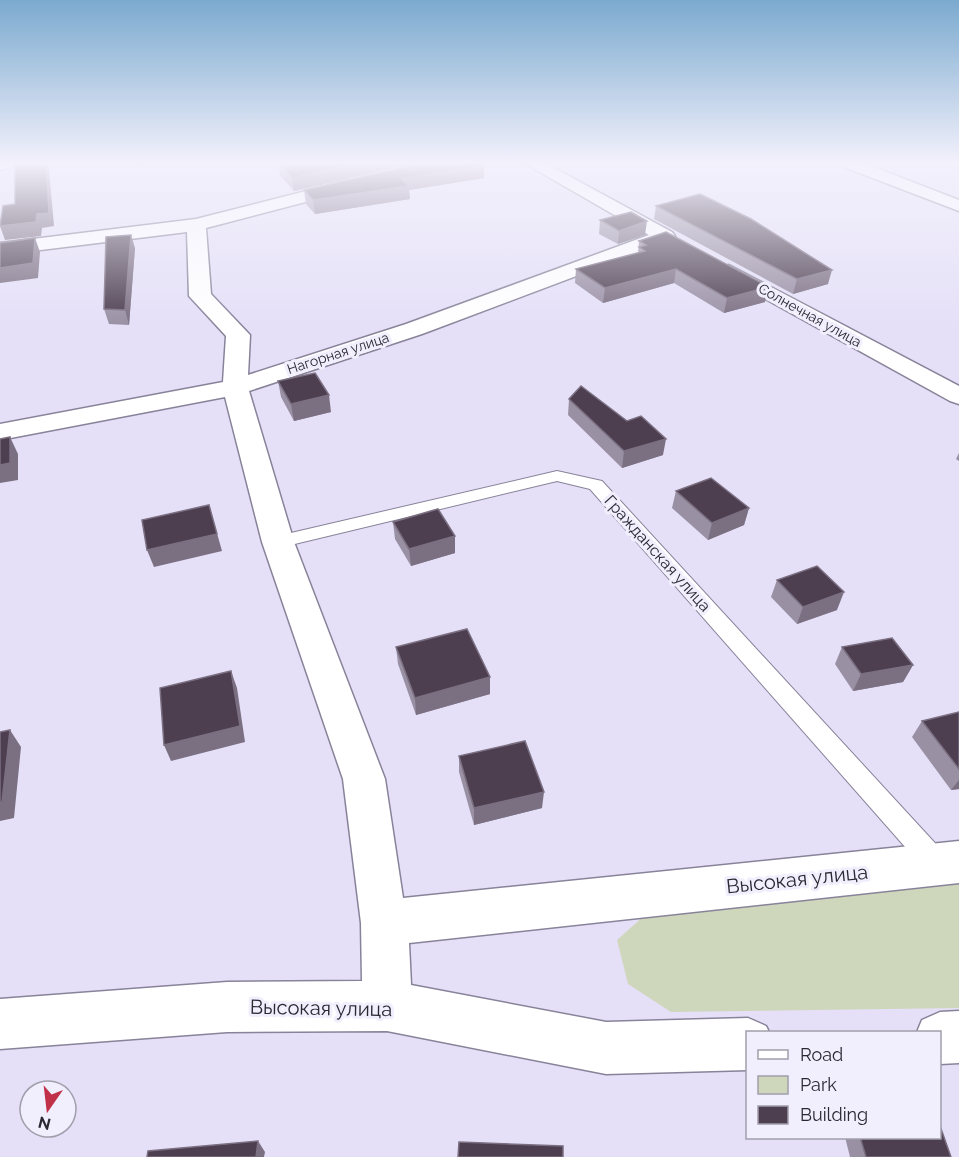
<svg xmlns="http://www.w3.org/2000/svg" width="959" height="1157" viewBox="0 0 959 1157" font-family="Raleway,sans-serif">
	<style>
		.green { fill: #ced6bc }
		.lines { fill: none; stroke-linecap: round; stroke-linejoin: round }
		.service-casing { stroke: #888399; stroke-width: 2 }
		.minor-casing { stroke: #888399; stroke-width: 3 }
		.service { fill: #fff; fill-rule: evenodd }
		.minor { fill: #fff; fill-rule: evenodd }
		.wall { fill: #9990a4 }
		.shaded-wall { fill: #7b6f82 }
		.building { fill: #4d3f50; stroke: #7b6f82; stroke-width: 1.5 }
		.labels { text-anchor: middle; stroke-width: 6; stroke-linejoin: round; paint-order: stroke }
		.far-street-label { font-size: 14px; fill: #2a2831; stroke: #f1eefd }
		.street-label { font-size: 16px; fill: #2a2831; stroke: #f1eefd }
		.near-street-label { font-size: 20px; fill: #2a2831; stroke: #f1eefd }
	</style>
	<rect width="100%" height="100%" fill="#e5e0f8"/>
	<!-- green -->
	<polygon class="green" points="959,880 959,1008 671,1012 628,984 617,940 673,890"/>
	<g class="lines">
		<defs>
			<g id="service">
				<polygon points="0,164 27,164 0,170"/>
				<polygon points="136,164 156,164 151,167"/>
				<polygon points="557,471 602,481 946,855 950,864 946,873 937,876 928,873 590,489 557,481 278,548 271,546 269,542 271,538 278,536"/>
			</g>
			<g id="minor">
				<polygon points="526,164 547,164 672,232 675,236 672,240 422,334 249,391 294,542 385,779 403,898 959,841 959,883 409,943 411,985 606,1022 748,1018 766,1026 769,1032 748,1032 748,1070 606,1074 387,1031 227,1032 0,1049 0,999 227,982 362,981 361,923 343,779 262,542 225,397 0,440 0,424 223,382 226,336 189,296 187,232 0,255 0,243 196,219 349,180 355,181 358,185 355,189 206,228 211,294 250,335 248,375 406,324 649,235"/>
				<polygon points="842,164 866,164 959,200 959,211 844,167"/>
				<polygon points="729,265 959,386 959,404 950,401 722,275 719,271 722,267"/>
				<polygon points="959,1011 959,1063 940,1064 940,1032 917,1032 922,1020 940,1012"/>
			</g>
		</defs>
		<!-- service casing -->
		<use href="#service" class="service-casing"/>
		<!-- minor casing -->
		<use href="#minor" class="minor-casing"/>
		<!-- service -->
		<use href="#service" class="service"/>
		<!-- minor -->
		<use href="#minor" class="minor"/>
	</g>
	<!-- wall -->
	<g class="wall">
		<polygon points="278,164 411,164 294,191 280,175"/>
		<polygon points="484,166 484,178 409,190 410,199 315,214 306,204 304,190"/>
		<polygon points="656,206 828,284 793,294 654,219"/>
		<polygon points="600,220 645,235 618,244 599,234"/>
		<polygon points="639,241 765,302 724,313 674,283 603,303 575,283 576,269 638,253"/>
		<polygon points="135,248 129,325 109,324 104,309"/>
		<polygon points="278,381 331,412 294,421 281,397"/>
		<polygon points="569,399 627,421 663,455 622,468 568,415"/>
		<polygon points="959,453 959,461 956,459"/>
		<polygon points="676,491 749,508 744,525 708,540 672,508"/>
		<polygon points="393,522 455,553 411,566 395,539"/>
		<polygon points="777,580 837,610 797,624 771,597"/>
		<polygon points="396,647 490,694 416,715 398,664"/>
		<polygon points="842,647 913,665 903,682 853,691 835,664"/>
		<polygon points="959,712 959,789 951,790 912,737 922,721"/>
		<polygon points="459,756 542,808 474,825 459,772"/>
		<polygon points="845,1137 939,1137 951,1157 850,1157"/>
	</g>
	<!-- shaded-wall -->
	<g class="shaded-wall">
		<polygon points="46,164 48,164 49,169 54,226 42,228 41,236 5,240 0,226"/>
		<polygon points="355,164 411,164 294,191 292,178"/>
		<polygon points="484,166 484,178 409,190 410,199 315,214 313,200 401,178"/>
		<polygon points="647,221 645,235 618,244 619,231"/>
		<polygon points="131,235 135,248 129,325 125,310"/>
		<polygon points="35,238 40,252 38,278 0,283 0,268"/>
		<polygon points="676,269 674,283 603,303 605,288"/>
		<polygon points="832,270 828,284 793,294 797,279"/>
		<polygon points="769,287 765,302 724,313 727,298"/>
		<polygon points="329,395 331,412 294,421 291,404"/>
		<polygon points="10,437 18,454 18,480 0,483 0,465"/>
		<polygon points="666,439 663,455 622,468 624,451"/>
		<polygon points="209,505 222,551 154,567 147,550"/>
		<polygon points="749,508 744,525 708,540 712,523"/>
		<polygon points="455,536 455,553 411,566 409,549"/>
		<polygon points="844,592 837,610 797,624 803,607"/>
		<polygon points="913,665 903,682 853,691 861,674"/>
		<polygon points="231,671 237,688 245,742 171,761 164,745"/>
		<polygon points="490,677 490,694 416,715 415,698"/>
		<polygon points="10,730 21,747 14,818 0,821 0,802"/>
		<polygon points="959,780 959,789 951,790"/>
		<polygon points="544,792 542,808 474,825 474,808"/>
		<polygon points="258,1141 265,1152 264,1157 256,1157"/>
	</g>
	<!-- building -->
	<g class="building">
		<polygon points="15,164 46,164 49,213 37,214 36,222 0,226 3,206 15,204"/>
		<polygon points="280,164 355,164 292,178"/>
		<polygon points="418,164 482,164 484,166 401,178 409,186 313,200 304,190"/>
		<polygon points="700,194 751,219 832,270 797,279 656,206"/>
		<polygon points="631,212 647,221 619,231 600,220"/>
		<polygon points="666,232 769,287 727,298 676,269 605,288 576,269 645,251 639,247 646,245 639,241"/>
		<polygon points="131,235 125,310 104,309 106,237"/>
		<polygon points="35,238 33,263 0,268 0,243"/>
		<polygon points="315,373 329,395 291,404 278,381"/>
		<polygon points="581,386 627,421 641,416 666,439 624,451 569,399"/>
		<polygon points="10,437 10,463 0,465 0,439"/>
		<polygon points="711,478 749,508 712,523 676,491"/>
		<polygon points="209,505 217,534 147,550 142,520"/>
		<polygon points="438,509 455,536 409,549 393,522"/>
		<polygon points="817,566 844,592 803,607 777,580"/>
		<polygon points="467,629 490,677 415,698 396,647"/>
		<polygon points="892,638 913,665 861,674 842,647"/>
		<polygon points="231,671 240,726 164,745 160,688"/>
		<polygon points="959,712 959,769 922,721"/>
		<polygon points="10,730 2,802 0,802 0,732"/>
		<polygon points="525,741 544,792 474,808 459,756"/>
		<polygon points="939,1123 951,1157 866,1157 860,1137 939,1137"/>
		<polygon points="258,1141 256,1157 147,1157 148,1151"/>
		<polygon points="459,1142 563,1146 563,1157 458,1157"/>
	</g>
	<!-- sky -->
	<linearGradient id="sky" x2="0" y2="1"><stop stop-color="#7baacf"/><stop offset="0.5" stop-color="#f3f1fc"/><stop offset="1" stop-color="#f3f1fc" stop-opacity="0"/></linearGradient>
	<rect width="959" height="326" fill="url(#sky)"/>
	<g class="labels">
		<!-- far-street labels -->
		<g class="far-street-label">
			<text transform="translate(810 315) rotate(29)" y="5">Солнечная улица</text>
			<text transform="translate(338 353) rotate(-18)" y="5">Нагорная улица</text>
		</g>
		<!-- street labels -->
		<g class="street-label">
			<text transform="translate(658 553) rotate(48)" y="6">Гражданская улица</text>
		</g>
		<!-- near-street labels -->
		<g class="near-street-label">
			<text transform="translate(797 879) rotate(-6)" y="7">Высокая улица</text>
			<text transform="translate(321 1008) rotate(1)" y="7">Высокая улица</text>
		</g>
	</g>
	<!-- legend -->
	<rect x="746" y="1031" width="195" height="108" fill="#f1eefd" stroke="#a19fab" stroke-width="1.5"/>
	<rect x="758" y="1050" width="30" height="9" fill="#ffffff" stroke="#a19fab" stroke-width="1.5"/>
	<text x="800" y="1061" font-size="18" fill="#2a2831">Road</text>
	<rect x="758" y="1076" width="30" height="18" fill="#ced6bc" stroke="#a19fab" stroke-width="1.5"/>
	<text x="800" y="1091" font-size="18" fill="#2a2831">Park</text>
	<rect x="758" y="1106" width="30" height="18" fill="#4d3f50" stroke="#a19fab" stroke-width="1.5"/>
	<text x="800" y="1121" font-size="18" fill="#2a2831">Building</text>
	<!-- north arrow -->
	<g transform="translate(48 1109) rotate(194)"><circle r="28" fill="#f1eefd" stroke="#a19fab" stroke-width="1.5"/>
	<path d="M0-4.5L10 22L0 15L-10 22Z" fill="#c13049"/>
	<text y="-9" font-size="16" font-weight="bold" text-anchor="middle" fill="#2a2831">N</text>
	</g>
</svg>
